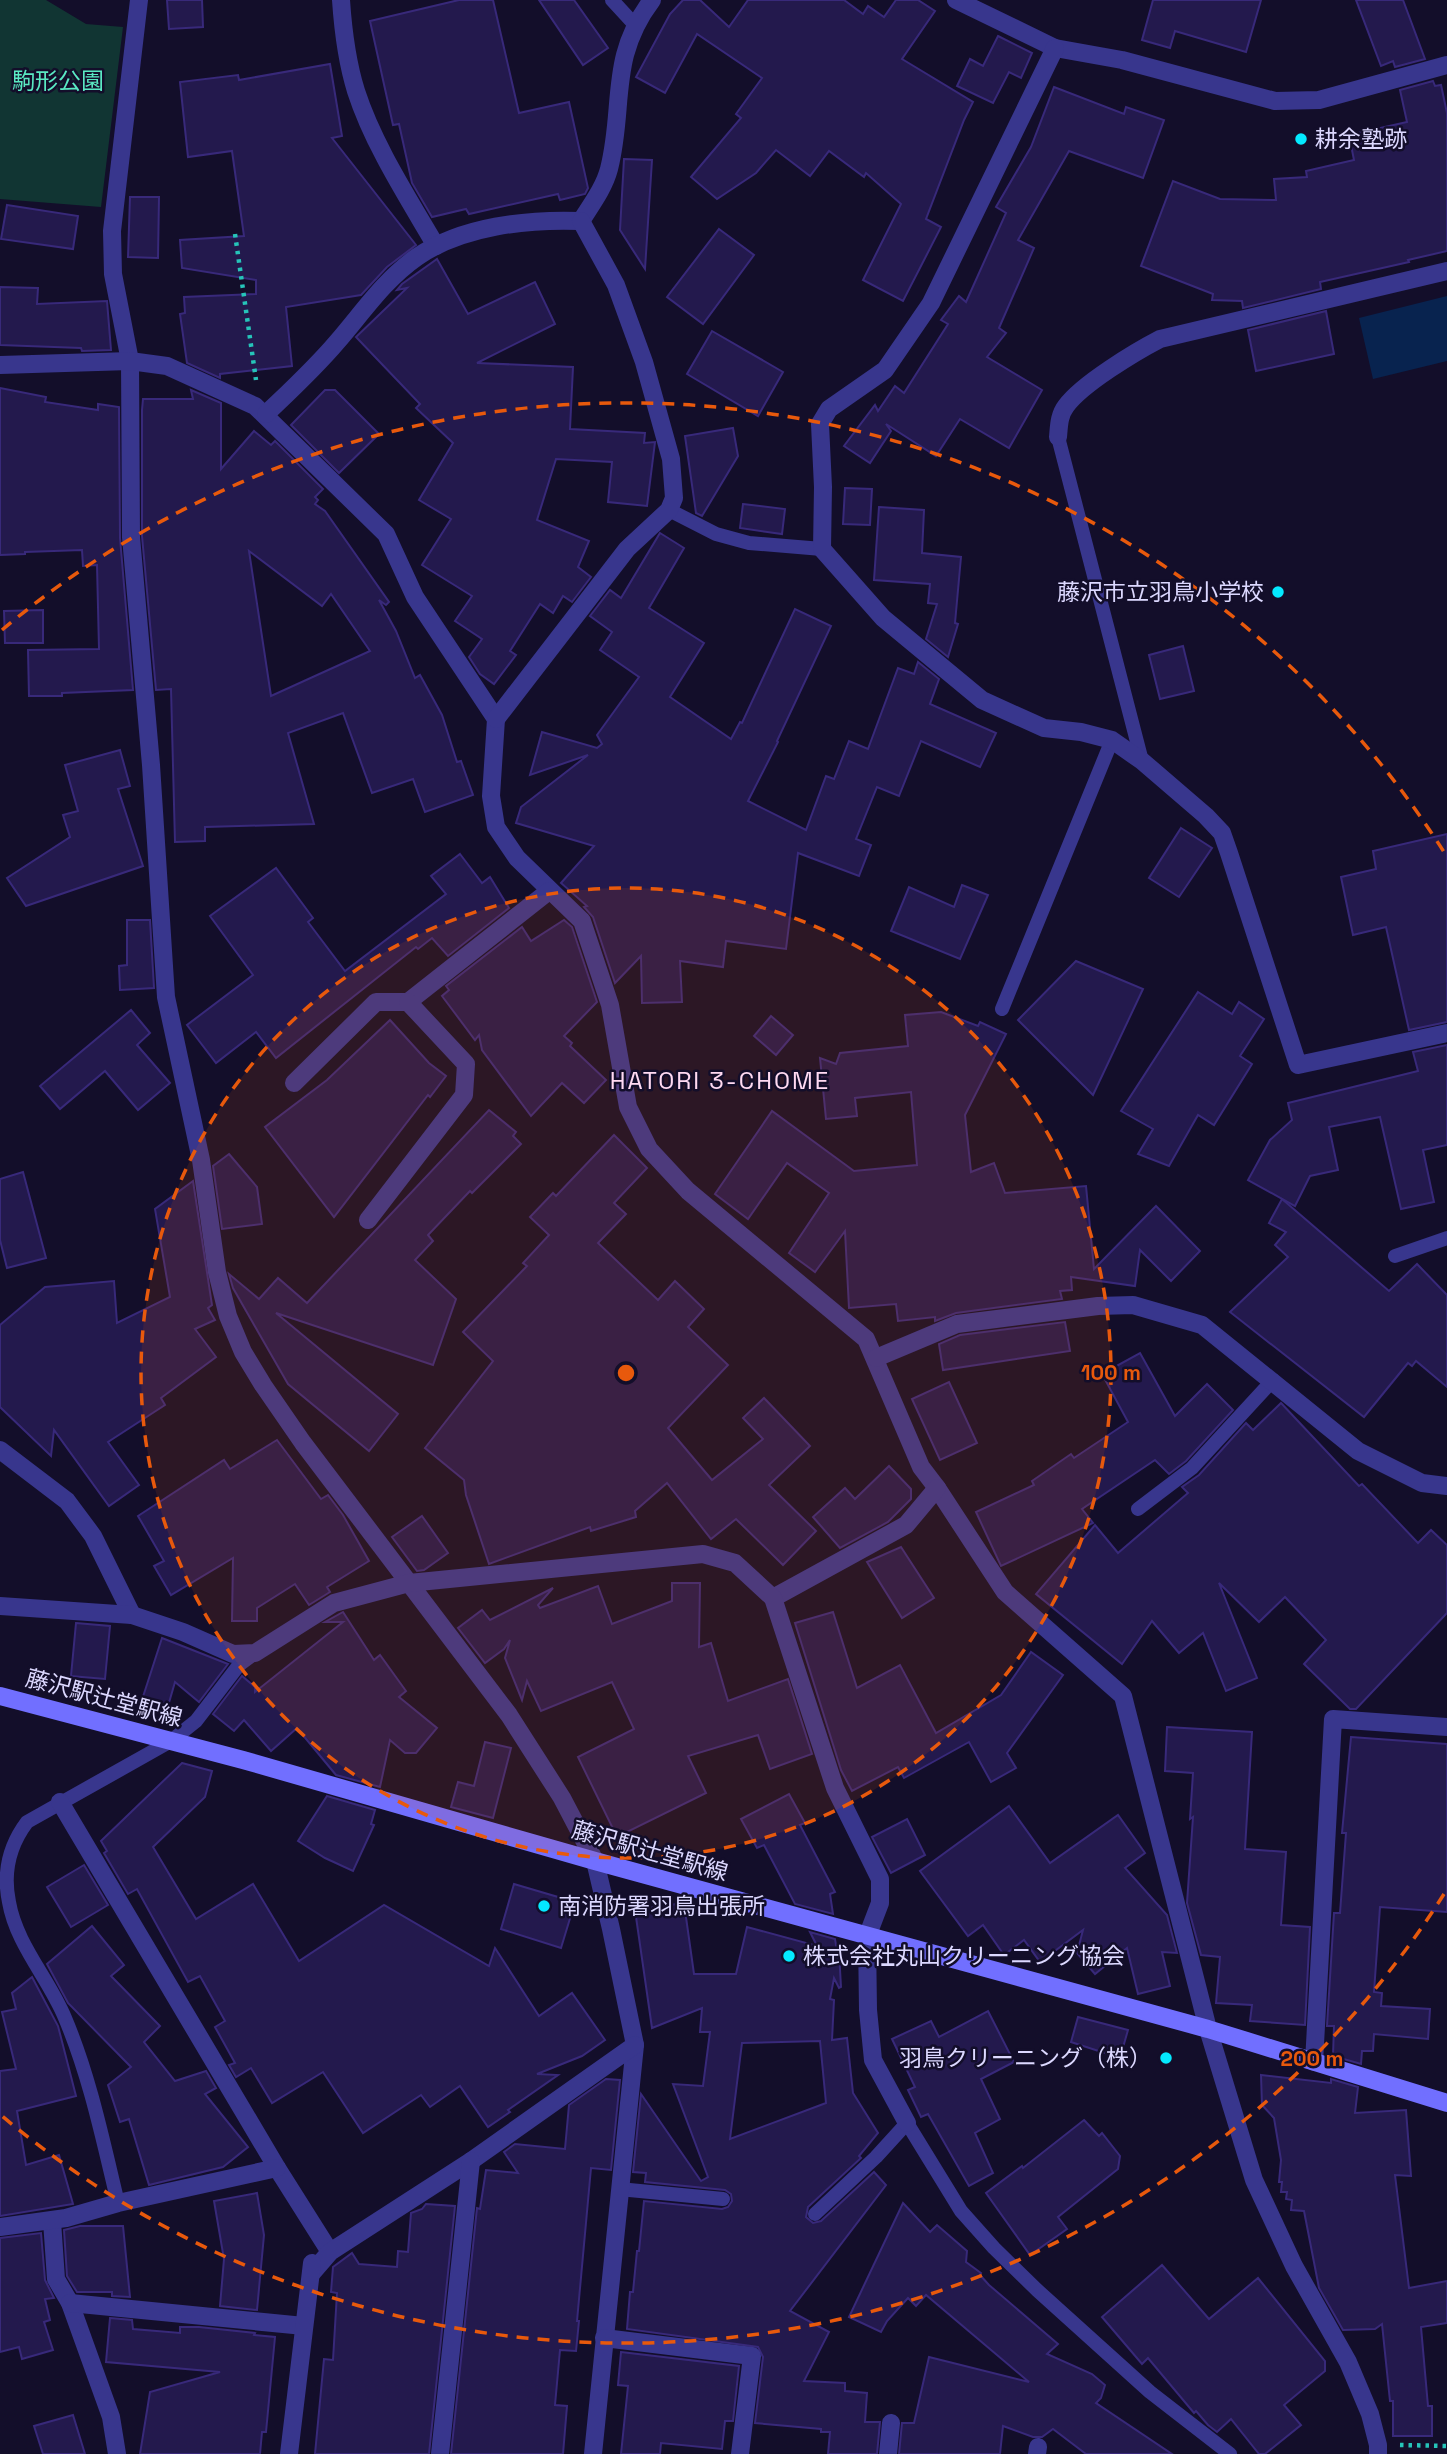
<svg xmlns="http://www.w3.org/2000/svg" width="1447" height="2454" viewBox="0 0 1447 2454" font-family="'Space Grotesk','Noto Sans JP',sans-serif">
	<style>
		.green { fill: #113533 }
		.water { fill: #08234f }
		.building { fill: #23194d; stroke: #38297a; stroke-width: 2; fill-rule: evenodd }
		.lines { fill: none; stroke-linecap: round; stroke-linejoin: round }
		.path { stroke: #26c4b9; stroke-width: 4.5; stroke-dasharray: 3.5 5; stroke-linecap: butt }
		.lane { stroke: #38368d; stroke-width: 14 }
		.street { stroke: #38368d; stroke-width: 18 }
		.secondary { stroke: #716fff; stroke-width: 18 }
		.ring { fill: none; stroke: #e8590c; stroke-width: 3.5; stroke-dasharray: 12 9 }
		.poi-dot { fill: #04e9ff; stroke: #130e2a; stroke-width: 2.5 }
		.labels { text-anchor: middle; stroke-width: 5; stroke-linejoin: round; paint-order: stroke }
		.park-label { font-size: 23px; fill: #5ae9c3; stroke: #130e2a }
		.poi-label { font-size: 23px; fill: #dcd8ff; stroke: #130e2a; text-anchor: start }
		.street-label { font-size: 23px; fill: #dcd8ff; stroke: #130e2a }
		.neighbourhood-label { font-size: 24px; letter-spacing: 2px; fill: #ffdaf2; stroke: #130e2a }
		.centre { fill: #e8590c; stroke: #130e2a; stroke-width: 3.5 }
		.ring-label { font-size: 21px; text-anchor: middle; font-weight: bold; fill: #e8590c; stroke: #130e2a; stroke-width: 5; stroke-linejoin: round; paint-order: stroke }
	</style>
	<rect width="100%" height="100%" fill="#130e2a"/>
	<!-- green -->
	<polygon class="green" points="0,0 46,0 86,24 123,27 101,207 0,199"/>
	<!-- water -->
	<polygon class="water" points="1447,296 1447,361 1373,379 1359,318"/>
	<!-- building -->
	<g class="building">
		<polygon points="167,0 202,0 203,27 169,29"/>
		<polygon points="459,0 493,0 519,113 569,102 588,188 585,194 560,200 558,194 469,214 466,209 432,217 412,183 399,124 393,125 370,21"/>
		<polygon points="539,0 574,0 608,48 583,65"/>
		<polygon points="683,0 700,0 729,27 748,0 844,0 863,14 868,6 884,17 896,0 918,0 935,11 902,59 973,102 964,120 926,219 941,227 903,301 863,280 901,204 866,173 864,177 829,151 810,176 776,150 756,173 717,199 691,177 741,118 736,114 762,78 697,34 665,93 636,77 670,14"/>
		<polygon points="1153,0 1261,0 1246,52 1175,31 1170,48 1142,40"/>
		<polygon points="1356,0 1403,0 1425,59 1395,67 1393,61 1381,66"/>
		<polygon points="998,36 1032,53 1021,78 1009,72 993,103 957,86 970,59 983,66"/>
		<polygon points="330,64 342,136 332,138 416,245 387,267 361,295 286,307 292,366 220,374 220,378 187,363 180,314 185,313 184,297 256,294 256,280 182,268 180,240 244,236 232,151 188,157 180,82 238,75 239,80"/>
		<polygon points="1433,81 1435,86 1441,85 1447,113 1447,251 1408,260 1409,262 1320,282 1321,289 1243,308 1242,301 1212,300 1213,294 1141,266 1173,181 1220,199 1276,200 1274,179 1307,177 1306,171 1354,160 1349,135 1407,122 1400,90"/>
		<polygon points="1054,87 1124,114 1126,107 1164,120 1143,178 1069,151 1018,240 1034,248 999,328 1006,333 987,357 1042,390 1009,448 960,419 936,456 886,424 891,431 870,463 844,446 875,405 878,411 895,386 904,393 948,324 941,320 959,296 966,302 1006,213 996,207 1031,147"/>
		<polygon points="624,159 652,160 645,269 620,230"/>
		<polygon points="130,197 159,197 158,258 128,257"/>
		<polygon points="7,205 78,216 73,249 1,239"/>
		<polygon points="719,229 754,255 703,324 667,297"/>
		<polygon points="437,259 468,314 535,282 555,324 477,363 573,367 570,429 645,433 644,443 655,442 647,506 608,502 612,462 556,459 537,520 589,541 578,567 591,577 572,602 563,596 553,613 540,604 510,651 516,655 494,684 480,674 469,657 482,639 455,621 472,596 422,565 451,519 419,500 453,443 416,408 420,404 356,337 407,288 397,290 402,284"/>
		<polygon points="0,287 38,288 37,304 107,301 111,350 82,351 81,348 0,345"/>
		<polygon points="1326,311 1334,354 1256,371 1248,330"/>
		<polygon points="712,331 783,372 758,416 687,374"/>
		<polygon points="0,388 46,397 45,402 98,410 98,404 119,407 120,538 133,690 62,693 62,696 29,696 28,650 99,649 97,565 83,566 82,550 25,552 25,554 0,555"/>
		<path d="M191,390L221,403V469L254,431L271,445L275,441L323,489L315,497L318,500L315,504L325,511L389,602L386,605L379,600L396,631L415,678L420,675L442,715L457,762L461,761L473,795L425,812L413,779L372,793L343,713L288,733L314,824L205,827V841L175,842L171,689L156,690L142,536V410L143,399H193ZM249,551L322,606L331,594L370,651L271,696Z"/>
		<polygon points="325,390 335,390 379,434 339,473 291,425"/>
		<polygon points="733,428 738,456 702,516 696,513 685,436"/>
		<polygon points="845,488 872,489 870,525 843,524"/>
		<polygon points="743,504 785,509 782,534 740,528"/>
		<polygon points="879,507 924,510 922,553 961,557 955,623 958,624 948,657 926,639 937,604 928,603 930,584 874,580"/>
		<polygon points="660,533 684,548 649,608 704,643 670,697 731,739 740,722 742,723 795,609 831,626 777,741 778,742 748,801 806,830 826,776 834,779 849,741 868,749 898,668 914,674 918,662 939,679 930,704 996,733 980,767 921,741 899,796 877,787 856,839 871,845 859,876 798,853 786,949 726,941 723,967 680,961 682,1002 642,1003 641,956 615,983 593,917 584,907 587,906 561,883 594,846 516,823 521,807 588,755 530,775 542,732 597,748 602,744 597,735 639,677 600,650 612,632 590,616 610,590 621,598"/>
		<polygon points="43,610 43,643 5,643 4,611"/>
		<polygon points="1183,646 1194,691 1160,699 1149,655"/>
		<polygon points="120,750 130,786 118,789 143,866 26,906 7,878 70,837 63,815 78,811 65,765"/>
		<polygon points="1181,828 1212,848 1179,897 1149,878"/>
		<polygon points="1447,834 1447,1022 1409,1030 1386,927 1353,935 1341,877 1376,869 1373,851"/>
		<polygon points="460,854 482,883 490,877 509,908 448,956 432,938 418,949 416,947 276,1058 256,1032 216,1063 187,1025 253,975 210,916 276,868 313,918 308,922 345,971 446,894 431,876"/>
		<polygon points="962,885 988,895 960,959 891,931 909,887 954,907"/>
		<polygon points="127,920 150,920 154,988 120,990 119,966 127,965"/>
		<polygon points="564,920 572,927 597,1002 564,1036 572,1043 570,1046 606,1080 584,1103 562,1083 531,1116 482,1050 479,1035 475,1040 442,996 449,990 446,986 522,927 531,941"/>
		<polygon points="1076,961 1143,989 1093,1095 1018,1020"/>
		<polygon points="1198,992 1232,1014 1239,1002 1264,1019 1240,1056 1252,1064 1214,1125 1198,1115 1169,1166 1138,1154 1153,1129 1121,1111"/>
		<polygon points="131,1010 150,1033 137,1045 170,1083 138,1110 105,1071 60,1109 40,1086"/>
		<polygon points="941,1012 978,1026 980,1022 1006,1034 965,1115 971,1172 994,1163 1005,1193 1086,1186 1094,1269 1156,1206 1200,1251 1171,1281 1140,1250 1135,1286 1071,1277 1072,1290 1060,1291 1062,1299 956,1313 935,1321 935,1317 898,1321 896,1304 849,1308 845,1231 815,1272 789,1253 829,1193 787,1163 748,1219 715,1194 772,1111 854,1171 917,1165 911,1092 855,1098 857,1116 826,1119 820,1058 836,1064 840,1053 908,1046 905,1015"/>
		<polygon points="771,1016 793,1035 776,1055 754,1036"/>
		<polygon points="390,1020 429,1063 446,1076 430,1097 428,1095 334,1217 265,1127 327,1080"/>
		<polygon points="1447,1045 1447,1145 1423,1150 1434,1202 1401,1209 1380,1117 1329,1127 1338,1170 1310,1176 1295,1206 1248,1180 1270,1140 1292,1120 1288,1103 1418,1071 1413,1052"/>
		<polygon points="489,1110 516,1132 513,1136 521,1144 472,1193 470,1191 428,1235 433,1241 415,1260 456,1299 433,1365 276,1313 398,1414 369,1451 288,1384 233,1288 229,1274 259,1299 278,1278 307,1303"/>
		<polygon points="614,1135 647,1168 614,1203 626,1214 598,1243 658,1300 675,1281 704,1309 688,1327 728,1365 668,1428 712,1480 763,1439 743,1418 764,1398 810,1446 769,1485 816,1531 783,1565 736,1519 711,1539 667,1483 635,1511 636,1517 591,1531 590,1527 489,1564 466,1495 464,1480 425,1448 493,1361 463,1332 527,1266 523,1263 549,1235 530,1217 553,1193 556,1196"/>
		<polygon points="229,1154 257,1187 262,1224 222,1229 213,1166"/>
		<polygon points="23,1172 46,1258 7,1268 0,1240 0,1179"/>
		<polygon points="193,1181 212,1305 208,1308 215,1320 195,1329 216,1357 161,1398 165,1405 108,1442 139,1485 109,1506 54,1430 51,1456 0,1407 0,1325 45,1287 114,1281 117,1323 170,1297 155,1209"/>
		<polygon points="1282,1199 1389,1291 1417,1264 1447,1295 1447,1387 1416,1361 1412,1366 1408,1363 1364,1417 1230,1312 1288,1257 1275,1245 1286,1232 1269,1223"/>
		<polygon points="1065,1322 1070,1351 943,1370 939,1344 960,1335"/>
		<polygon points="1140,1353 1175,1416 1207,1384 1233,1410 1186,1461 1169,1474 1155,1460 1082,1509 1093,1523 1001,1566 976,1512 1034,1485 1032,1481 1071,1454 1074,1458 1128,1422 1102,1374"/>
		<polygon points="949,1382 977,1443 940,1460 912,1399"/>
		<polygon points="1281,1403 1359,1486 1362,1484 1418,1543 1431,1530 1447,1545 1447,1613 1356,1709 1350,1709 1304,1664 1326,1640 1285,1597 1259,1622 1219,1583 1257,1678 1226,1691 1203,1633 1179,1653 1152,1621 1122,1664 1036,1594 1095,1525 1118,1553 1188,1493 1182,1487 1199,1475 1246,1423 1253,1430"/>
		<polygon points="277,1440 321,1499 328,1495 343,1515 369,1561 327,1587 330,1592 309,1605 295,1584 257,1608 257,1621 232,1621 233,1558 171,1595 154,1566 164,1561 138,1516 224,1460 230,1469"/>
		<polygon points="889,1466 911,1489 911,1499 888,1522 840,1548 813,1517 845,1488 855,1499"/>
		<polygon points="422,1516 448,1553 424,1570 417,1571 392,1537"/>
		<polygon points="901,1547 934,1598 902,1618 867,1562"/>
		<polygon points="672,1583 700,1583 699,1647 711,1643 728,1701 788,1679 812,1754 770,1769 758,1735 688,1756 706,1793 617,1837 578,1757 634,1729 612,1682 541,1711 527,1681 522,1700 505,1658 510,1640 504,1649 485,1663 458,1628 482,1610 490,1620 553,1588 538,1605 540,1608 598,1586 612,1624 672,1601"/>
		<polygon points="343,1612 374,1660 380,1655 406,1691 399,1697 437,1728 416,1753 405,1753 390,1740 380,1787 336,1775 297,1728 271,1751 244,1720 234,1731 213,1714 242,1676 255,1687 255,1692 343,1622 325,1622"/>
		<polygon points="833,1612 857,1688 900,1665 936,1733 1001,1695 1031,1652 1063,1675 1007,1753 1016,1768 991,1782 969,1742 904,1778 898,1767 852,1791 841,1770 795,1623"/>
		<polygon points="76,1623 110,1626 105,1679 71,1676"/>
		<polygon points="162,1638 228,1664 199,1702 175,1682 166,1713 140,1706"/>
		<polygon points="1167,1727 1252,1732 1245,1849 1286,1852 1281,1925 1310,1927 1305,2025 1250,2021 1252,2005 1216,2003 1220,1957 1201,1955 1187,1903 1193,1817 1190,1819 1193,1773 1165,1771"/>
		<polygon points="1351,1737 1447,1744 1447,1912 1380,1907 1374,1992 1382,1993 1381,2006 1430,2009 1428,2039 1374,2034 1373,2051 1362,2051 1361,2064 1333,2056 1334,2026 1327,2026 1334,1913 1340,1913 1346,1833 1342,1833"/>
		<polygon points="485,1742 511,1748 493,1818 451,1807 458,1782 474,1786"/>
		<polygon points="182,1763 212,1771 205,1797 153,1847 196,1919 253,1884 299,1961 384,1905 489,1966 495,1948 539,2016 572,1993 605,2040 582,2056 537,2074 558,2075 508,2110 510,2112 488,2127 460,2086 430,2107 421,2095 363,2133 323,2072 272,2103 251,2068 236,2077 229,2065 235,2063 215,2027 225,2021 200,1976 188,1982 137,1889 128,1894 104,1853 107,1851 101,1841"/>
		<polygon points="789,1794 805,1823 800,1825 835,1892 830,1894 833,1914 795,1904 764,1845 757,1848 741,1819"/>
		<polygon points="327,1796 375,1810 371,1824 374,1825 353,1871 325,1858 298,1841"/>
		<polygon points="1009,1806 1050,1863 1118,1815 1145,1853 1125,1868 1167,1915 1177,1953 1162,1952 1170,1986 1138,1994 1127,1948 1095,1974 1077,1953 1083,1930 1040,1962 1024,1940 1004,1955 983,1925 968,1936 920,1871"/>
		<polygon points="907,1819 925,1855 891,1873 872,1837"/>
		<polygon points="84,1865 108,1905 71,1927 47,1887"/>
		<polygon points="514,1884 575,1902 561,1948 501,1929"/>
		<path d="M684,1903L694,1974H736L747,1927L817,1946L810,1932L835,1939L837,1951L839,1952L841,1987L839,1988L834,1978L830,1999L834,2000L832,2040L847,2038L853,2093L878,2133L859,2156L861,2158L808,2207L806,2217L813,2223L821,2221L874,2172L886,2185L790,2311L829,2332L804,2381L845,2383V2391L867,2393L865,2422H880L877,2454H828L830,2432H821V2429L755,2423L763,2357L758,2347L627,2329L630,2292H633L637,2251H639L644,2201L722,2209L728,2207L732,2201L731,2194L725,2190L645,2182L646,2173L633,2172L641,2094L701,2181L708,2177L673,2084L703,2086L710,2032H700L702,2008L652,2028L635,1910ZM820,2041L826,2103L730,2139L742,2043Z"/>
		<polygon points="92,1926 124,1965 111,1976 160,2026 144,2042 175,2081 206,2071 216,2088 205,2094 248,2147 223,2167 149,2185 129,2119 120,2122 108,2085 131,2067 68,2003 47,1964"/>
		<polygon points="32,1977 58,2026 76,2096 17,2111 26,2165 59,2155 73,2204 0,2216 0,2071 16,2069 2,2012 16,2009 12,1993"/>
		<polygon points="988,2011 1014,2062 981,2079 1000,2119 975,2133 993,2173 969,2186 928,2114 921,2117 908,2090 915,2087 892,2039 931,2021 939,2037"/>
		<polygon points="1078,2017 1128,2030 1120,2058 1071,2042"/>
		<polygon points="1261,2075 1331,2083 1331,2079 1358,2087 1355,2113 1406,2110 1411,2176 1395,2175 1409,2288 1447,2281 1447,2323 1421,2327 1428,2406 1432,2406 1432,2436 1393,2436 1393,2401 1390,2401 1382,2324 1375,2329 1343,2330 1319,2288 1304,2211 1291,2210 1292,2200 1286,2199 1287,2192 1281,2192 1282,2182 1279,2182 1281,2160 1274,2118 1262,2105"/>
		<polygon points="606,2079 620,2080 611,2170 591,2168 577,2321 579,2321 576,2351 560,2350 555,2405 567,2406 563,2454 451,2454 477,2208 480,2209 486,2170 518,2173 504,2152 515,2144 565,2149 569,2105"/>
		<polygon points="1084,2120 1099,2136 1102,2133 1120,2156 1118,2169 1058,2217 1067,2229 1030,2255 986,2193 1022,2166 1023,2168"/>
		<polygon points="257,2193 264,2235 257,2310 220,2306 224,2259 214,2201"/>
		<polygon points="903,2203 930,2232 937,2225 967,2251 966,2262 981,2273 980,2275 989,2285 1058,2344 1047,2354 1092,2374 1105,2385 1101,2398 1096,2403 1172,2454 1086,2454 1053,2429 1042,2437 1033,2437 1003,2426 1000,2454 899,2454 902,2423 914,2423 929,2357 1029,2382 926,2295 916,2306 908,2298 887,2321 881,2332 849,2317"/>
		<polygon points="426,2204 455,2206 429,2454 315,2454 324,2359 333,2360 337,2293 331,2292 333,2267 352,2253 359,2264 397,2267 398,2251 408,2252 411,2213 422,2209"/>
		<polygon points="80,2226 123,2226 130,2297 112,2296 112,2292 77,2292 67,2276 64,2230"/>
		<polygon points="41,2233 45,2280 54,2298 45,2299 50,2320 44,2322 53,2350 22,2359 19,2347 0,2352 0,2238"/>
		<polygon points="1162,2265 1209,2319 1258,2278 1325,2361 1325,2371 1284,2405 1301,2425 1265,2454 1259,2454 1231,2419 1217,2432 1208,2425 1196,2411 1194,2413 1148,2358 1142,2364 1102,2317"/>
		<polygon points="110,2318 132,2320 133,2329 180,2333 180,2327 199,2327 255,2333 254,2335 275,2337 266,2432 262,2432 260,2454 140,2454 150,2392 220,2372 106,2362"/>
		<polygon points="621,2352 739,2366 733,2421 725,2421 722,2449 661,2443 660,2454 621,2454 628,2386 618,2385"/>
		<polygon points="73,2415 85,2454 43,2454 34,2426"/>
	</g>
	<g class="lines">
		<!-- path -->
		<g class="path">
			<polyline points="235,234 256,380"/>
			<polyline points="1400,2445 1447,2446"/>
		</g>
		<!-- lane -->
		<g class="lane">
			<polyline points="612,0 635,25"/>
			<polyline points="1058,437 1142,761"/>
			<polyline points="669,510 716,534 749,543 822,549"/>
			<polyline points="1002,1009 1112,740"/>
			<polyline points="1395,1256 1447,1238"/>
			<polyline points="1138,1509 1192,1468 1273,1380"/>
			<polyline points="619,2189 723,2199"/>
			<path d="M118,2203C103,2141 90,2077 65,2018C49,1979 16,1944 9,1902C3,1873 9,1846 27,1822L171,1741L196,1721L239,1665L255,1653"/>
			<polyline points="815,2214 876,2157 907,2123 961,2211 994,2248 1037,2290 1150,2392 1230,2454"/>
		</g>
		<!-- street -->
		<g class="street">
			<polyline points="139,0 112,231 113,274 130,361 131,537 151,765 166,997 201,1160 217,1272 228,1316 243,1352 263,1385 303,1443 509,1715 562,1798 595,1861 611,1929 635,2045 593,2454"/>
			<path d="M341,0C343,30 347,62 356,91C373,144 408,198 436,246"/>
			<polyline points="956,0 1055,48 1122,60 1275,101 1319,100 1447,65"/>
			<polyline points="1055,48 931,303 885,370 829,409 820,424 823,487 822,549 883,618 982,700 1044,728 1081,732 1112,740 1142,761 1206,816 1222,833 1229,853 1298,1065 1447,1033"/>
			<path d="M581,221C591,205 604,188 609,169C625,106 608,58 652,0"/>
			<polyline points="0,365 130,361 167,366 255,406 386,534 415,597 496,719 491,796 496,827 517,858 582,921 610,1005 628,1107 649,1149 688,1191 866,1339 921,1467 937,1488 1005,1592 1123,1696 1208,2029 1254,2180 1294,2266 1348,2362 1370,2414 1378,2445 1378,2454"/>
			<path d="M266,414C290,391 315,368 337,342C363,312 384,280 417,257C462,226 527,219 581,221"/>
			<path d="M1058,437C1059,426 1059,415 1066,406C1082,384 1135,352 1160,339L1447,271"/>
			<polyline points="496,719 627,549 669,510 674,498 671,459 644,362 616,285 581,221"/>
			<polyline points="294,1083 376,1002 408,1002 549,891"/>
			<polyline points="368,1220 464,1095 466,1064 408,1002"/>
			<polyline points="876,1358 957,1324 1098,1306 1133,1305 1202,1325 1358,1451 1422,1483 1447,1486"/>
			<polyline points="0,1450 67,1501 93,1536 132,1615"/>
			<polyline points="773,1598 906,1525 937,1488"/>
			<polyline points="0,1606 132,1615 183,1632 233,1654 255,1653 334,1603 409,1583 703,1554 735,1563 773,1598 835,1788 880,1879 880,1903 867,1937 868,2010 873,2060 907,2123"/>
			<polyline points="60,1802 277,2168 330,2252"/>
			<polyline points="1314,2062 1333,1719 1447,1727"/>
			<polyline points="52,2221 56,2279 70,2303 111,2417 117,2454"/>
			<polyline points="0,2227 66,2218 118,2203 277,2168"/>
			<polyline points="311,2274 330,2252 471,2161 635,2045"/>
			<polyline points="70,2303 304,2326"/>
			<polyline points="604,2338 752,2356 740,2454"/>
			<polyline points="289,2454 312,2263"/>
			<polyline points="440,2454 471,2161"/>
			<polyline points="888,2454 891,2423"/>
			<polyline points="1037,2454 1038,2447"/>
		</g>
		<!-- secondary -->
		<polyline class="secondary" points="0,1696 243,1760 595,1861 1208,2029 1447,2103"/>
	</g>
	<!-- distance rings -->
	<circle cx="626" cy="1373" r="485" fill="#e8590c" fill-opacity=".12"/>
	<g class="ring">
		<circle cx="626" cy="1373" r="485"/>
		<path d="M1444 1894A970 970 0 0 1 2 2116M2 630A970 970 0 0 1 1444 852"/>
	</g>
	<!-- markers -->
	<g class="poi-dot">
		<circle cx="1301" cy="139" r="7"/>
		<circle cx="1278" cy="592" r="7"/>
		<circle cx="544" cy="1906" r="7"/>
		<circle cx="789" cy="1956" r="7"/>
		<circle cx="1166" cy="2058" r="7"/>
	</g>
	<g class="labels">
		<!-- park labels -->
		<g class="park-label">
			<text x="58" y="89">駒形公園</text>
		</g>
		<!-- poi labels -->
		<g class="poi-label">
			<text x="1315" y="147">耕余塾跡</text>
			<text x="1264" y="600" text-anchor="end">藤沢市立羽鳥小学校</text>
			<text x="558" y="1914">南消防署羽鳥出張所</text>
			<text x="803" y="1964">株式会社丸山クリーニング協会</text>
			<text x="1152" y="2066" text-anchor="end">羽鳥クリーニング（株）</text>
		</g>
		<!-- street labels -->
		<g class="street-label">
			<text transform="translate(104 1698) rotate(15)" y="8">藤沢駅辻堂駅線</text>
			<text transform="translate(650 1851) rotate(16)" y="8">藤沢駅辻堂駅線</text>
		</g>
		<!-- neighbourhood labels -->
		<g class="neighbourhood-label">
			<text x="720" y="1089">HATORI 3-CHOME</text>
		</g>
	</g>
	<circle cx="626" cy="1373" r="10" class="centre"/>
	<g class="ring-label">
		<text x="1111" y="1380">100 m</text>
		<text x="1312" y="2066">200 m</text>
	</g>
</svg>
